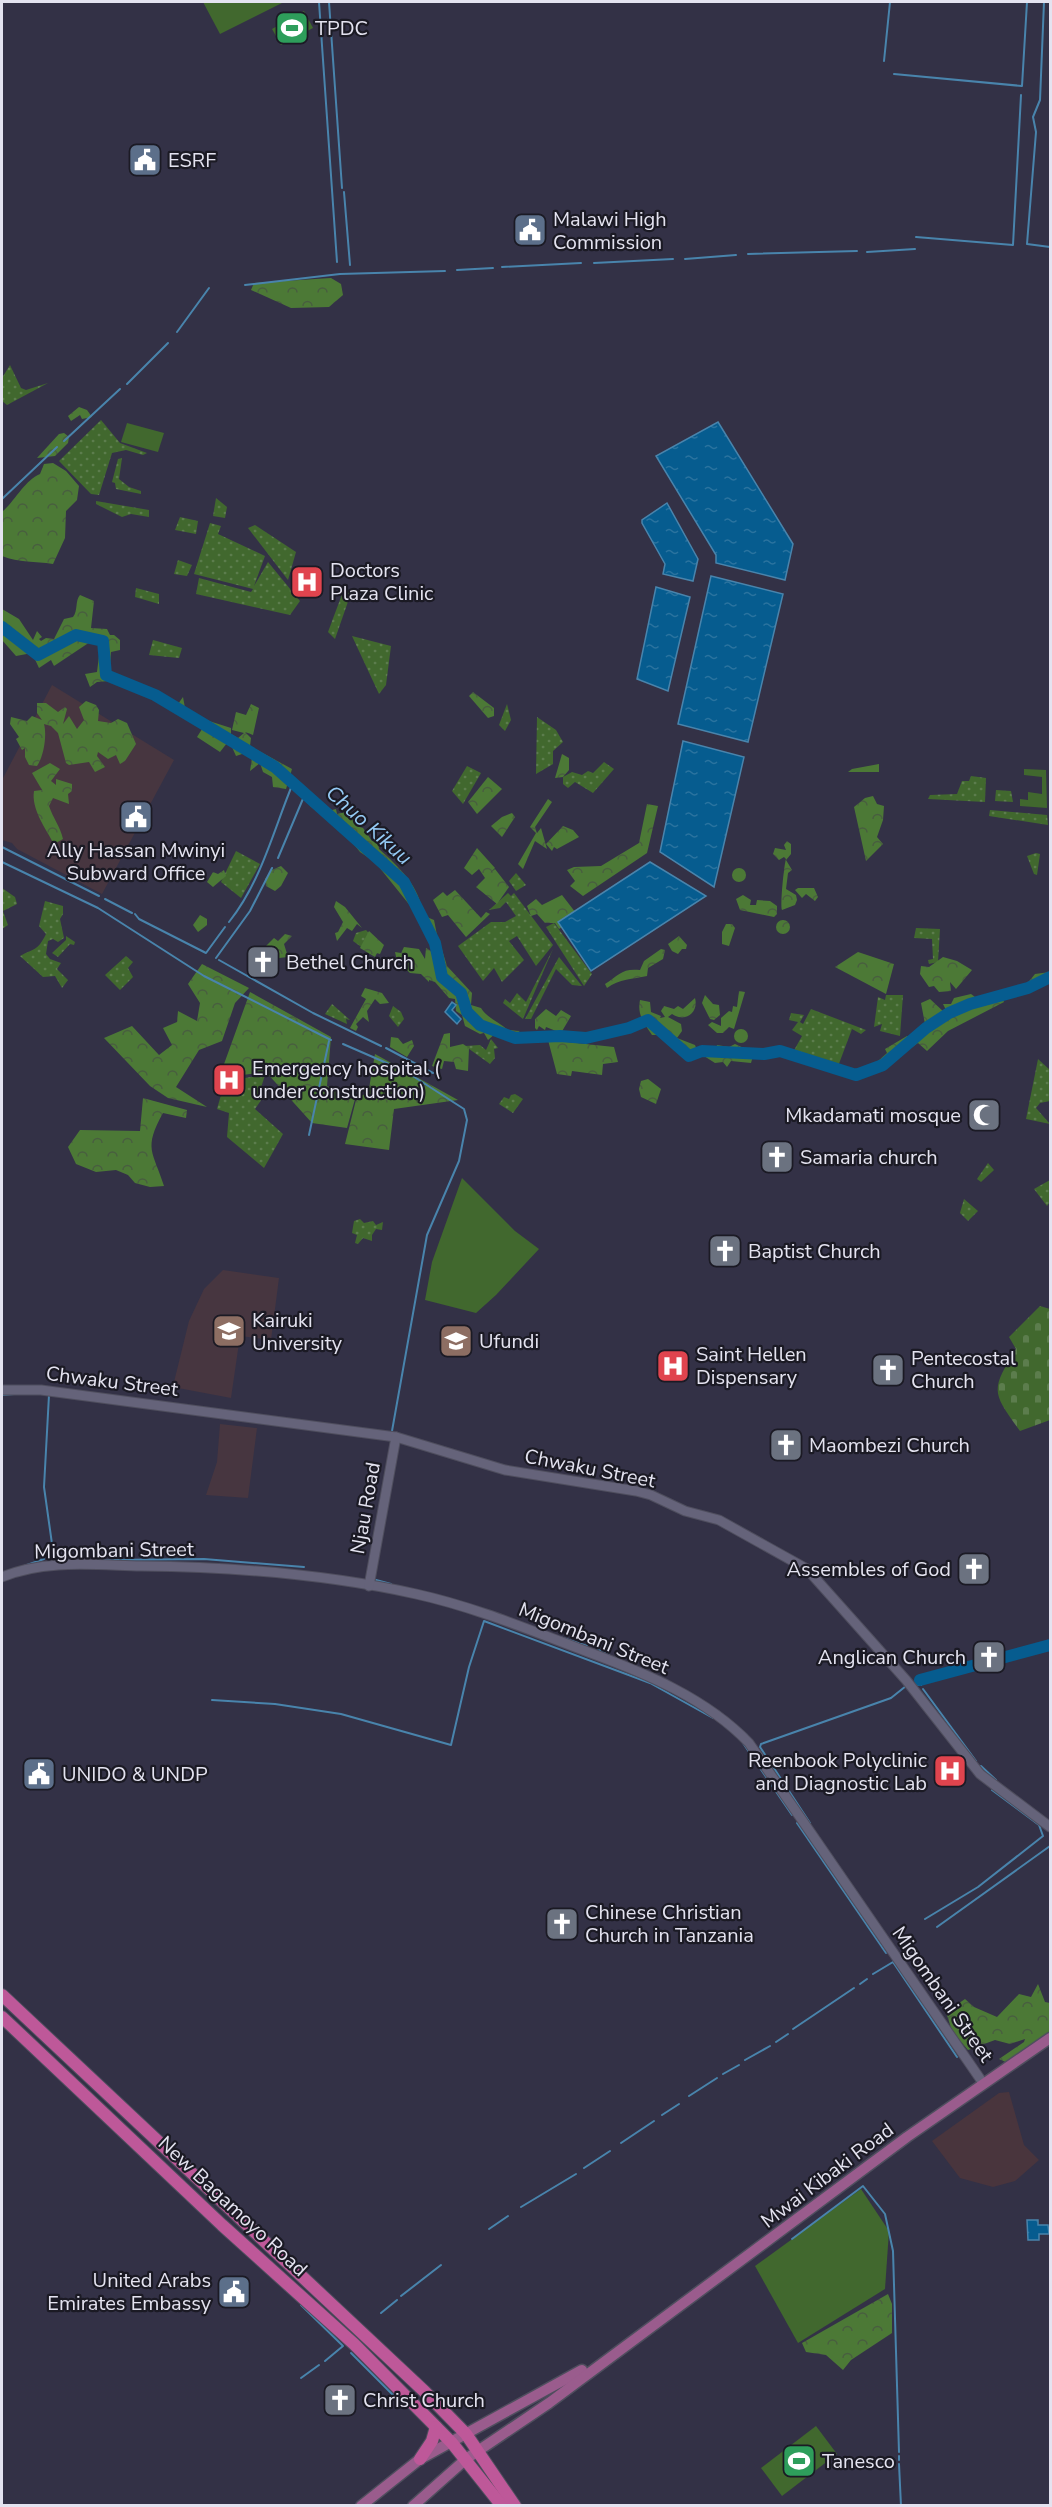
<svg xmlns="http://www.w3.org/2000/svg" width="1052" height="2507" viewBox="0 0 1052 2507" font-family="'Nunito Sans',sans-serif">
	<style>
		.commercial { fill: #49353d }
		.education { fill: #473640 }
		.grass { fill: url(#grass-dots) }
		.forest { fill: url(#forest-crowns) }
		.cemetery { fill: url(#cemetery-stones) }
		.green { fill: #41682e }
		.water { fill: url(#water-ripples); stroke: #4984ac; stroke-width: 1.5 }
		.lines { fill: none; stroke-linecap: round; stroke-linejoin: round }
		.stream { stroke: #4984ac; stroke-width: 2 }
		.river { stroke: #065c8f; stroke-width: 12 }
		.secondary-casing { stroke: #4f4e5e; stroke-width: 11 }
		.primary-casing { stroke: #4f4e5e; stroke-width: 13 }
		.highway-casing { stroke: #4f4e5e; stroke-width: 14 }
		.secondary { stroke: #65637a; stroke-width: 9 }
		.primary { stroke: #9a5c8d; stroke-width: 10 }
		.highway { stroke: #be5899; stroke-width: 12 }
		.labels { text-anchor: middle; stroke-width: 4.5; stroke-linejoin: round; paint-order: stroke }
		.poi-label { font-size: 20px; fill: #e4e3f0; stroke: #1b1a24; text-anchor: start }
		.street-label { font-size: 20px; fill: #e4e3f0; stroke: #1b1a24 }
		.water-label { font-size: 21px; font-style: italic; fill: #94caf5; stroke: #1b1a24 }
	</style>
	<defs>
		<pattern id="grass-dots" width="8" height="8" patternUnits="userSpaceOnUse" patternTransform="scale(1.5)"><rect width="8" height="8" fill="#41682e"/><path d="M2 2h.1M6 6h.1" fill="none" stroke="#5c7d4d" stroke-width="1.8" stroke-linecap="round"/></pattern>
		<pattern id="forest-crowns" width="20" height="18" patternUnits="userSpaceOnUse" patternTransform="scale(1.5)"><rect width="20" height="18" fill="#4c7936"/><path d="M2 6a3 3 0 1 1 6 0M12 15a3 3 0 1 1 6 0" fill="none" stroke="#485e3f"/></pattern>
		<pattern id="cemetery-stones" width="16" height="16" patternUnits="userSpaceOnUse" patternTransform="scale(1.5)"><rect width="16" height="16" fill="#41682e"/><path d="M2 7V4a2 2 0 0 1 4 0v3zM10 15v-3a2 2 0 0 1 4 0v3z" fill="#5c7d4d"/></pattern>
		<pattern id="water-ripples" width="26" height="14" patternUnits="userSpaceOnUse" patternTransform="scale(1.5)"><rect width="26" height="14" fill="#065c8f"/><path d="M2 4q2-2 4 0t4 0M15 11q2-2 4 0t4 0" fill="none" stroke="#2a739f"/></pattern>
	</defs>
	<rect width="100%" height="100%" fill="#333146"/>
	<!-- commercial -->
	<polygon class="commercial" points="1009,2092 1024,2145 1039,2160 1015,2181 993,2187 960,2178 932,2141 999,2093"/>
	<!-- education -->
	<g class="education">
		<polygon points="52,685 174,760 102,894 17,849 12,843 2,840 2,780"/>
		<polygon points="223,1270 279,1278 271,1340 240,1336 231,1398 178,1388 174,1382 189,1321 204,1289"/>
		<polygon points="220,1424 257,1428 248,1498 206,1495 217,1462"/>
	</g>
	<!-- grass -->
	<g class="grass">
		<polygon points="10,365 21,388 26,390 48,383 7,405 2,401 2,378"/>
		<polygon points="101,420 120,443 147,453 143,455 126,450 112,453 99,495 91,494 59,461"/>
		<polygon points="122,458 119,479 129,487 141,491 141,494 116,489 115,483 112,482 118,459"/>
		<polygon points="216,498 227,507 225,518 213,516"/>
		<polygon points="96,501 149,510 149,517 131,514 122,517 96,504"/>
		<polygon points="180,517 198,521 196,534 175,530"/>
		<polygon points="210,523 221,526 218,534 265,556 254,586 268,562 300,601 290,615 196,594 199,578 251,592 253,589 194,574"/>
		<polygon points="255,525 296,552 288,580 248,528"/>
		<polygon points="178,560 192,565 187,576 174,574"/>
		<polygon points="136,588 159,594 159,604 135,597"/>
		<polygon points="344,589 351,593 335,639 328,632"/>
		<polygon points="352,636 391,646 386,685 379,694"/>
		<polygon points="153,640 182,648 179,658 149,655"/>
		<polygon points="507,704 511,720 505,731 499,725"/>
		<polygon points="537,717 556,730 563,742 553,751 553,764 536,774"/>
		<polygon points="604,762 614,769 593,793 575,782 568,788 563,784 563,777 572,772 582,775 588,771 593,773"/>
		<polygon points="467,766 481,773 463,804 452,791"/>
		<polygon points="971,776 986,778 985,802 928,799 930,795 957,794 962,781 969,781"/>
		<polygon points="996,790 1011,791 1013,802 995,801"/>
		<polygon points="990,810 1047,815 1048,825 989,816"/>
		<polygon points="236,851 260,864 241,898 221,882"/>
		<polygon points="1036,853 1040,854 1037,875 1034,874 1027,856"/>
		<polygon points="516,873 526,885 516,891 509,881"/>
		<polygon points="2,888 15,897 17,904 3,911 8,925 2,929"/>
		<polygon points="508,893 511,896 514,893 553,945 536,966 517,936 509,941 524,960 502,982 494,968 483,981 458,946 491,922 505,922 516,916 506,902 500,908 489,910"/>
		<path d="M45,901L63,906V914L60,919L64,938L58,942L53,939L48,941L46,954L50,959L61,963L57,969L68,980L62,988L55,976L43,977L20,956C34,948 37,952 46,934L39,926Z"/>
		<polygon points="554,923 592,974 584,986 546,927"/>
		<polygon points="916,928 940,929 938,962 929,964 928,960 933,959 932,939 914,938"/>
		<polygon points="366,930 376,941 380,953 371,954 353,941 356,933"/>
		<polygon points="66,936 75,942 74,945 70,944 58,957 52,953 66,940"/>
		<polygon points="553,949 523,1019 503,1003 505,999 510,1003 517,993 526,1002"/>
		<polygon points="126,956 133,962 128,968 133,977 120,990 105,975"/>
		<polygon points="559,957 582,986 572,985 556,969 531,1019 525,1019"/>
		<polygon points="886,995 903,995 900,1036 880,1031 882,1024 874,1027 878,997 885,1000"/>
		<polygon points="332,1004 350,1020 346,1019 347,1024 325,1014"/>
		<polygon points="393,1006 401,1012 404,1019 398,1027 389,1016"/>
		<polygon points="811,1009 866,1030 861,1034 852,1029 837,1069 792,1054 802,1036 792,1030 798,1022 789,1020 791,1013 804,1015 800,1022 803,1024"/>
		<polygon points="491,1039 498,1048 494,1049 495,1058 490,1064 465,1046 480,1045 486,1050"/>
		<polygon points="1038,1059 1050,1070 1050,1101 1040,1103 1036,1108 1050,1124 1026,1119"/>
		<polygon points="265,1075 260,1091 264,1096 255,1109 283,1134 264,1168 227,1137 229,1113 217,1109 225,1081"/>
		<polygon points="515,1094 523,1099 513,1113 499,1104 504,1097 509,1099 511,1095"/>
		<polygon points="988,1163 994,1170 981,1182 977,1179"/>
		<polygon points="1050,1180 1050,1202 1047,1206 1034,1189"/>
		<polygon points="964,1199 978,1211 968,1221 960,1213"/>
		<polygon points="360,1219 364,1223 373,1221 376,1225 383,1222 382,1230 376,1229 372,1235 372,1241 363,1238 358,1244 355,1243 357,1235 352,1233 354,1221"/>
	</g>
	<!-- forest -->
	<g class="forest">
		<polygon points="331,278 341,284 343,295 329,307 291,308 251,290 254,283"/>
		<polygon points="79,407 87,410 92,417 82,419 80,415 71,421 68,416"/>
		<polygon points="64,433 69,437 68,443 55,456 37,458 59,434"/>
		<path d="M53,463L66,471L79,486L77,500L66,511L65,538L53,564C35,561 19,563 2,556V512C15,501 25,480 40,474L44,464Z"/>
		<path d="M80,595L94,601L91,628L107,629L110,635H114L120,640V650L111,652L109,681L97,682L90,687L85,674L97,672L100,648L96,643L90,642L54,666L51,660L39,668L32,653L16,656L2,640L4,633L2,631V609L19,619L33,640L37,631L42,637L39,639L41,641L46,638L54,639L64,619L73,617C78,611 75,600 80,595Z"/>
		<polygon points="473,692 494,708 494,716 488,718 469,696"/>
		<polygon points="183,697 185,708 209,721 231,728 231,734 238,738 244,733 232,730 236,712 246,715 251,704 259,708 253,735 245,732 251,738 250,746 292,769 286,789 273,787 272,777 263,772 260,763 250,771 252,758 245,753 236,756 232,747 227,743 220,752 197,737 204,726 172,706 174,702 178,704"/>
		<path d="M86,701L96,705L99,710L98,721L111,723L118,719L127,723L136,744L125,761L120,764L116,755L108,759L98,752L97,756L105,767L95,772L89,762L69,765L66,763L58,733L51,726L44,724C47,735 44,756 37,766L29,765L25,757V748L22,750L16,739L19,737L10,724L11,717L27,721L32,716L42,720L37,713V703H46L58,712L65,707L67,709L63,724L69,716L77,729L84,720L79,707Z"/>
		<polygon points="562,754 569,758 569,770 563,777 555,778"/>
		<path d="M50,763L60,769L51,781L56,785V779L72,784V791L68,794L69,804L53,798L49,806C53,818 60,826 63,839L54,844C46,829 31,809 34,791L42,790L32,773Z"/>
		<polygon points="879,764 879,772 848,772 852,769"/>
		<polygon points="488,777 502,789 477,814 468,802"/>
		<polygon points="873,796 877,804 884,806 883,820 877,837 883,844 866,861 854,807 865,798"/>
		<path d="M315,799L332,810L336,809L337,814L350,811L356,826L363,828L372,841L378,842L379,849C398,866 422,888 422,915L434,920L437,935L430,941L424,923L375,862L360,852L344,832L310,806Z"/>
		<polygon points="548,799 552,802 535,827 537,833 541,828 547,849 535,841 523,869 518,864 536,833 530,827"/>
		<polygon points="647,804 658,806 647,853 583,896 570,886 575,881 567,870 574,867 601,866 639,843"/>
		<polygon points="512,813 515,817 502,837 491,826 502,817"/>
		<polygon points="563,826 573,830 579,837 557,849 554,847 552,851 546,844"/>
		<path d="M787,841L791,844V854L786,860L792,870L788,873L786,889L796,895L797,900L795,905L782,910C780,905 784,865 786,859L784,857L779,860L773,854L775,848L786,850L784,845Z"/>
		<polygon points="477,848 495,868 490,873 495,869 509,887 497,904 476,887 485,878 479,869 472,875 464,868"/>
		<polygon points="281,866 288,873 281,886 275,891 266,886 265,879 272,870"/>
		<circle cx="739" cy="875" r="7"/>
		<polygon points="224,870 226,876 213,887 207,882 213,872 218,874"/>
		<polygon points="798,888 814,888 818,897 815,901 806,894 802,898 795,890"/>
		<polygon points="455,890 481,918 486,912 490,914 466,937 448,915 442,917 433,900 443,892 447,896"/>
		<polygon points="562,895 579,917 559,929 555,923 545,923 537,914 531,916 527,906 536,899 542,905"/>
		<polygon points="743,895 751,900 750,905 756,905 757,900 770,901 777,906 777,914 774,917 740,910 736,899"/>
		<polygon points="336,901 345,907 362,928 357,924 352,931 347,928 337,941 335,933 338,932 343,922 334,907"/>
		<polygon points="200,915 207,919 207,925 198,932 193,925"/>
		<circle cx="783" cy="927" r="7"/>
		<polygon points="726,924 732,924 735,928 729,946 722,944 722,932"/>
		<polygon points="369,931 384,945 380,954 377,953 375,957 360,948"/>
		<polygon points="285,934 292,936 284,944 288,957 279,958 266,946 274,938 278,941"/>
		<polygon points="679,936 687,945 686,949 682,949 678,954 672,951 668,944"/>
		<path d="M438,937L447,966L472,993L471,1005L481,1008C487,1018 499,1022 508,1030L520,1031L513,1036L496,1033L488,1040L484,1033L480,1034L465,1026L462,1015L456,1011L455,999L449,998L435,982L429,980V982L421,974L410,973L403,966V960L397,961L395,952L401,953L404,947L419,949L425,959L426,948L433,952L432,942Z"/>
		<path d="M661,949L665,950L663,959L648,968L647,976C633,979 619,979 607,988L605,984C619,975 622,968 640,970L644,961Z"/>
		<polygon points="858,952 894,964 886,994 835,967"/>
		<polygon points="943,957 957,961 972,970 956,989 950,982 951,991 939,992 934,986 929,987 920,974 921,966 929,967"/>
		<polygon points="202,964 249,988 235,1003 222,1041 199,1050 176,1087 207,1107 168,1098 150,1086 104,1038 132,1026 159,1055 172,1045 163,1028 177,1022 178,1011 197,1021 200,1003 188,984"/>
		<polygon points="1050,972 1050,983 1017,996 1035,974"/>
		<polygon points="365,988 382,993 389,1003 380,1004 375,999 367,1011 369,1022 363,1017 356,1024 358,1027 356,1031 350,1028 366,999 361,996"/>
		<polygon points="739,991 745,992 734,1029 729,1027 723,1033 717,1033 708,1025 712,1022 721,1026 721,1018 729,1011 732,1012 733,1006 737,1007"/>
		<polygon points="250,992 331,1037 327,1086 355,1099 347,1128 312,1123 266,1072 219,1078"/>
		<polygon points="1000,993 1004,1002 948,1031 927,1051 918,1043 880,1069 869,1069 887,1053 885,1049 907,1036 918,1042 925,1024 921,1003 930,999 945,1013 947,1012 943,1004 951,1004 954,998 971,994 979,1000"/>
		<polygon points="705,995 713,1004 719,1005 720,1015 714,1020 710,1019 702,1003"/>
		<path d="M695,998C699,1013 685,1023 672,1014L668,1017L681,1024L682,1031L677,1038L695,1045L699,1055L688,1056L666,1035H652C644,1023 637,1015 640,1000L650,1002L651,1012L661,1016L660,1018L665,1017L661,1011L664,1006L674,1009L678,1006L683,1009Z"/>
		<polygon points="546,1009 556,1016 561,1010 571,1016 561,1033 546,1027 545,1030 539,1026 537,1030 535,1028 535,1019"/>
		<circle cx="741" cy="1036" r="7"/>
		<polygon points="450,1033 450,1047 463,1044 469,1048 468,1071 456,1069 454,1062 444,1061 442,1069 432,1066 444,1034"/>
		<polygon points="391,1037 398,1038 403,1044 412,1040 414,1046 407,1057 390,1047"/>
		<polygon points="548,1040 614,1047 618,1062 603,1064 602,1075 572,1071 571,1076 557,1074"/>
		<polygon points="735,1044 748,1050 758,1050 758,1054 753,1056 751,1063 731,1061 727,1067 723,1062 715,1063 704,1056 714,1054 699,1054 709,1048 716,1050 717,1045 729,1047"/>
		<polygon points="375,1054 458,1100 394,1109 389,1150 345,1144 357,1096 368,1094"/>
		<polygon points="648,1079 661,1089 656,1104 641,1097 639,1089 641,1081"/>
		<path d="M143,1098L187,1110L186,1118L163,1113C143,1149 153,1151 164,1186L150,1187L135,1183L128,1175L116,1170L96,1172L76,1164L68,1147L80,1130L140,1131Z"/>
		<polygon points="1038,1984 1045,2002 1050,2003 1050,2038 1012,2065 999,2059 1024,2042 1025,2039 1010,2044 995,2040 968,2050 952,2031 946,2012 965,1999 974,2007 997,2017 1019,1994 1031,1997"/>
		<polygon points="888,2294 892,2304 892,2333 851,2360 843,2370 826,2355 806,2352 802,2343"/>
	</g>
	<!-- cemetery -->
	<path class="cemetery" d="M1040,1306L1050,1309V1420L1020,1431C992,1392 990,1391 1016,1349L1009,1337Z"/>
	<!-- green -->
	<g class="green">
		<polygon points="203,2 284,2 220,34"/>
		<polygon points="304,11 313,28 281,45 272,29"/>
		<polygon points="127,423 164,433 158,452 121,442"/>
		<polygon points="1024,769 1046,770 1047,808 1020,806 1020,799 1028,800 1028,792 1042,794 1042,777 1024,775"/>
		<polygon points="462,1178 515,1231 539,1249 496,1295 476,1313 425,1300 432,1262"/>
		<polygon points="861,2189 889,2231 885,2289 798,2343 755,2266"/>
		<polygon points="816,2426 837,2454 782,2496 761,2468"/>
	</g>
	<!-- water -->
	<g class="water">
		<polygon points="718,422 793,544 785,580 716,563 716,555 656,456"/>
		<polygon points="667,503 698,559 693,581 663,574 665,564 642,523 642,520"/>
		<polygon points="711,576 783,594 748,742 678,724"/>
		<polygon points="656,587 690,597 668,691 637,679"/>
		<polygon points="683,741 744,757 714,887 660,852"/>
		<polygon points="650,862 706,896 591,971 558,922"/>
		<polygon points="452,1002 456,1005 452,1010 461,1019 457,1024 445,1012"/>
		<polygon points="1027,2220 1038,2220 1038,2225 1048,2225 1049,2234 1039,2234 1039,2240 1028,2240"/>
	</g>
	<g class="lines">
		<!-- stream -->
		<g class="stream">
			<polyline points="319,2 337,262"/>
			<polyline points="329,2 342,188"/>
			<polyline points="1044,2 1040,100 1033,117 1036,132 1027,244 1050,247"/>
			<polyline points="884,61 890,2"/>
			<polyline points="894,74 1022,86 1027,2"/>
			<polyline points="344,192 350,265"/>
			<polyline points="916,237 1013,245 1021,95"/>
			<polyline points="867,252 915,249"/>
			<polyline points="748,254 857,251"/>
			<polyline points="685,259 736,255"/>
			<polyline points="594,263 673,259"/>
			<polyline points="502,267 581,263"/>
			<polyline points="457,270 493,268"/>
			<polyline points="245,285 340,274 445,271"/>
			<polyline points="177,332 209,288"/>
			<polyline points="127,384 168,343"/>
			<polyline points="64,441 120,389"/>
			<polyline points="2,499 57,447"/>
			<polyline points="2,847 99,896"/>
			<polyline points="278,858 305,794"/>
			<polyline points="2,862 98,908 204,976 331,1040"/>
			<polyline points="105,899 132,913"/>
			<polyline points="135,914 139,919 206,953 225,927"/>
			<path d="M229,922C262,880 273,831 293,783"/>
			<polyline points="216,958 250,911 272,868"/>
			<polyline points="219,960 313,1013 381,1046"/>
			<polyline points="343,1044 405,1071 464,1109 467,1120 459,1161 427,1235 392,1431"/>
			<polyline points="386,1048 433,1073"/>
			<polyline points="309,1135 329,1041"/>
			<polyline points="2,1395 14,1394"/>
			<polyline points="49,1395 44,1487 53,1551 57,1560 62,1560"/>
			<polyline points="103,1560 204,1559 304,1567"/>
			<polyline points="24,1566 44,1559"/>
			<polyline points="376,1580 391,1584"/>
			<polyline points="560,1637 587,1646"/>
			<polyline points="598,1650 609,1655"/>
			<polyline points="914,1684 921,1685 920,1680"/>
			<polyline points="923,1689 976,1761"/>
			<polyline points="212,1700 275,1704 341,1714 451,1745 469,1667 484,1621 650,1683 713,1718"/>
			<polyline points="718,1711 747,1735"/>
			<polyline points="743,1743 792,1815"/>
			<polyline points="981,1766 996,1780"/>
			<polyline points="797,1823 886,1953"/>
			<polyline points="810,1823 760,1747 761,1744 891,1698 906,1686"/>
			<polyline points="925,1919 978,1887 1043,1836 1039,1825 992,1790"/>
			<polyline points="937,1927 1050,1846"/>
			<polyline points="873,1974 893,1962 957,2057"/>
			<polyline points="860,1984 867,1979"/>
			<polyline points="793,2029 854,1988"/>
			<polyline points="776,2042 788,2034"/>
			<polyline points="745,2060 770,2046"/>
			<polyline points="723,2074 739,2065"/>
			<polyline points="689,2096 717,2078"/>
			<polyline points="662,2115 679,2104"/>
			<polyline points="621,2143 654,2121"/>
			<polyline points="584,2168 610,2151"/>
			<polyline points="521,2207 576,2174"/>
			<polyline points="489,2229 508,2216"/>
			<polyline points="792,2239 863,2186 885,2214 893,2251 899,2452"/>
			<polyline points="401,2296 441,2265"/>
			<polyline points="301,2305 343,2346 325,2361"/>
			<polyline points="381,2313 397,2300"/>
			<polyline points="351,2353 398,2400"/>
			<polyline points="301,2378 319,2365"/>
			<polyline points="899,2456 899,2460"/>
			<polyline points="899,2464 901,2506"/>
		</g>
		<!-- river -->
		<g class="river">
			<polyline points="2,627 38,655 76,635 103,641 106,675 155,695 275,767 404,882 435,943 442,977 461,993 467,1012 480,1025 515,1038 560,1036 586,1038 629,1028 648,1020 689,1056 702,1051 764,1054 780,1051 856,1075 883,1065 926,1028 949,1013 970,1004 1028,988 1050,977"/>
			<polyline points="920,1680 1050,1645"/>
		</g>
		<defs>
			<g id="secondary">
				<polyline points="2,1390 41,1390 396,1437 505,1470 636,1491 651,1495 685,1511 719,1520 807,1569 906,1680 980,1774 1050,1827"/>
				<path d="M2,1577C45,1559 95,1565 141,1566C233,1567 326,1574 416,1594C475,1607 532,1631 588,1652C645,1673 706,1698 749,1743L983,2083"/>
				<polyline points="369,1586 396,1437"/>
			</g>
			<g id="primary">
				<polyline points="361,2506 420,2459 582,2370"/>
				<polyline points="413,2506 466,2459 549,2403 907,2137 1050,2038"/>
			</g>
			<g id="highway">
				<polyline points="2,1995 424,2391 466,2434 515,2506"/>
				<polyline points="2,2017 222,2225 354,2344 452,2443 502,2506"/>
				<polyline points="420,2459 432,2441 436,2427"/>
			</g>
		</defs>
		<!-- secondary casing -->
		<use href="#secondary" class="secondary-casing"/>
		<!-- primary casing -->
		<use href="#primary" class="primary-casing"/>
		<!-- highway casing -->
		<use href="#highway" class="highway-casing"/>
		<!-- secondary -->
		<use href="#secondary" class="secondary"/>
		<!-- primary -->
		<use href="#primary" class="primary"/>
		<!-- highway -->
		<use href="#highway" class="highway"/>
	</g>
	<!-- icons -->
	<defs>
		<symbol id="stadium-square" viewBox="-11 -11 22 22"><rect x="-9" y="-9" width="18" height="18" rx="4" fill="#2e9e5b" stroke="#1b1a24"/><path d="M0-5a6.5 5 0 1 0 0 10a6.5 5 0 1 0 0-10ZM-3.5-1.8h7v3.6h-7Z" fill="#fff"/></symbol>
		<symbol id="civic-square" viewBox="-11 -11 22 22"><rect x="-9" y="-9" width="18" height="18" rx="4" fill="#5c6f8a" stroke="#1b1a24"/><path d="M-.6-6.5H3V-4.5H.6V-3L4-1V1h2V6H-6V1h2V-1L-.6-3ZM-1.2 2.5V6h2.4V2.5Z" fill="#fff"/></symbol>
		<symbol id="hospital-square" viewBox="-11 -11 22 22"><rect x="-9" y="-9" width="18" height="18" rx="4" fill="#e0444e" stroke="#1b1a24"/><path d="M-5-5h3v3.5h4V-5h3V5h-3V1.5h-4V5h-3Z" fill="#fff"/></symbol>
		<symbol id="church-square" viewBox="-11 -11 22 22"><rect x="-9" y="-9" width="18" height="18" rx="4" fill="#6b7280" stroke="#1b1a24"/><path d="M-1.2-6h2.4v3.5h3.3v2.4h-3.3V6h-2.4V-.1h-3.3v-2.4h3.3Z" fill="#fff"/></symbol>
		<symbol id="mosque-square" viewBox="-11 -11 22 22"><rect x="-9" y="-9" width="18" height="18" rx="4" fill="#6b7280" stroke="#1b1a24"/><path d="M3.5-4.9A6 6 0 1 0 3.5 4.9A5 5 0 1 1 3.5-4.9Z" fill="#fff"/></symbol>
		<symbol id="university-square" viewBox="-11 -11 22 22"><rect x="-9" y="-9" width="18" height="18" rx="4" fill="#8d6e63" stroke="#1b1a24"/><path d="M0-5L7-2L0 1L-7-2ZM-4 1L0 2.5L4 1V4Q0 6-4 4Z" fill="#fff"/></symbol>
	</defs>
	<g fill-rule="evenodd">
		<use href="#stadium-square" x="273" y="9" width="38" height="38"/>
		<use href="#civic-square" x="126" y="141" width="38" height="38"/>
		<use href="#civic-square" x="511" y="211" width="38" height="38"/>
		<use href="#hospital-square" x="288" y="563" width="38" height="38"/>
		<use href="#civic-square" x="117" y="798" width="38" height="38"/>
		<use href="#church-square" x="244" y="943" width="38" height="38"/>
		<use href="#hospital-square" x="210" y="1061" width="38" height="38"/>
		<use href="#mosque-square" x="965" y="1096" width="38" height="38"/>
		<use href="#church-square" x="758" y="1138" width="38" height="38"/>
		<use href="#church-square" x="706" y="1232" width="38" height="38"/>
		<use href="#university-square" x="210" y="1312" width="38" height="38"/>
		<use href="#university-square" x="437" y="1322" width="38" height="38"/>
		<use href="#hospital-square" x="654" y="1347" width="38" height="38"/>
		<use href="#church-square" x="869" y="1351" width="38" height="38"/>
		<use href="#church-square" x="767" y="1426" width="38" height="38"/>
		<use href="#church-square" x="955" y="1550" width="38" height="38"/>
		<use href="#church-square" x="970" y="1638" width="38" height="38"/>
		<use href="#hospital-square" x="931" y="1752" width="38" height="38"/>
		<use href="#civic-square" x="20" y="1755" width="38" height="38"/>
		<use href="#church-square" x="543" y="1905" width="38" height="38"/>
		<use href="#civic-square" x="215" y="2273" width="38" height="38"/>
		<use href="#church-square" x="321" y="2381" width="38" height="38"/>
		<use href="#stadium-square" x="780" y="2442" width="38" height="38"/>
	</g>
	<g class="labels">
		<!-- poi labels -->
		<g class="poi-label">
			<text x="315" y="35">TPDC</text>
			<text x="168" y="167">ESRF</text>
			<text x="553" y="226">Malawi High<tspan x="553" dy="23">Commission</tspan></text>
			<text x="330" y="577">Doctors<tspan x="330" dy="23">Plaza Clinic</tspan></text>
			<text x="136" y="857" text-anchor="middle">Ally Hassan Mwinyi<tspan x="136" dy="23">Subward Office</tspan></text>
			<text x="286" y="969">Bethel Church</text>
			<text x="252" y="1075">Emergency hospital (<tspan x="252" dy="23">under construction)</tspan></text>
			<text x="961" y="1122" text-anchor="end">Mkadamati mosque</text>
			<text x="800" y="1164">Samaria church</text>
			<text x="748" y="1258">Baptist Church</text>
			<text x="252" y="1327">Kairuki<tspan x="252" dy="23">University</tspan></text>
			<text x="479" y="1348">Ufundi</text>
			<text x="696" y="1361">Saint Hellen<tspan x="696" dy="23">Dispensary</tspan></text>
			<text x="911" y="1365">Pentecostal<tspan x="911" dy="23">Church</tspan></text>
			<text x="809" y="1452">Maombezi Church</text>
			<text x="951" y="1576" text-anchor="end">Assembles of God</text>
			<text x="966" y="1664" text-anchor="end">Anglican Church</text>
			<text x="927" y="1767" text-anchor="end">Reenbook Polyclinic<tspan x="927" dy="23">and Diagnostic Lab</tspan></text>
			<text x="62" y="1781">UNIDO &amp; UNDP</text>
			<text x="585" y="1919">Chinese Christian<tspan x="585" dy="23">Church in Tanzania</tspan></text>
			<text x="211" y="2287" text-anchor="end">United Arabs<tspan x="211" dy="23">Emirates Embassy</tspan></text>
			<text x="363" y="2407">Christ Church</text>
			<text x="822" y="2468">Tanesco</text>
		</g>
		<!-- street labels -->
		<g class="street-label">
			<text transform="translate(112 1381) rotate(7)" y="7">Chwaku Street</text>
			<text transform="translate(590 1468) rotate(11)" y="7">Chwaku Street</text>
			<text transform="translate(365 1508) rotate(-80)" y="7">Njau Road</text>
			<text transform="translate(114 1550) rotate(-1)" y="7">Migombani Street</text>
			<text transform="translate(594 1638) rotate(22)" y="7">Migombani Street</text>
			<text transform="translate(943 1994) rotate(55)" y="7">Migombani Street</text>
			<text transform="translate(827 2175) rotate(-37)" y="7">Mwai Kibaki Road</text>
			<text transform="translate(233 2206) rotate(43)" y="7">New Bagamoyo Road</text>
		</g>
		<!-- water labels -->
		<g class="water-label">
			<text transform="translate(369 825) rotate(42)" y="7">Chuo Kikuu</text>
		</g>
	</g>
	<!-- border -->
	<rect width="1052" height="2507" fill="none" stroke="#e4e3f0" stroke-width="6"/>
</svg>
